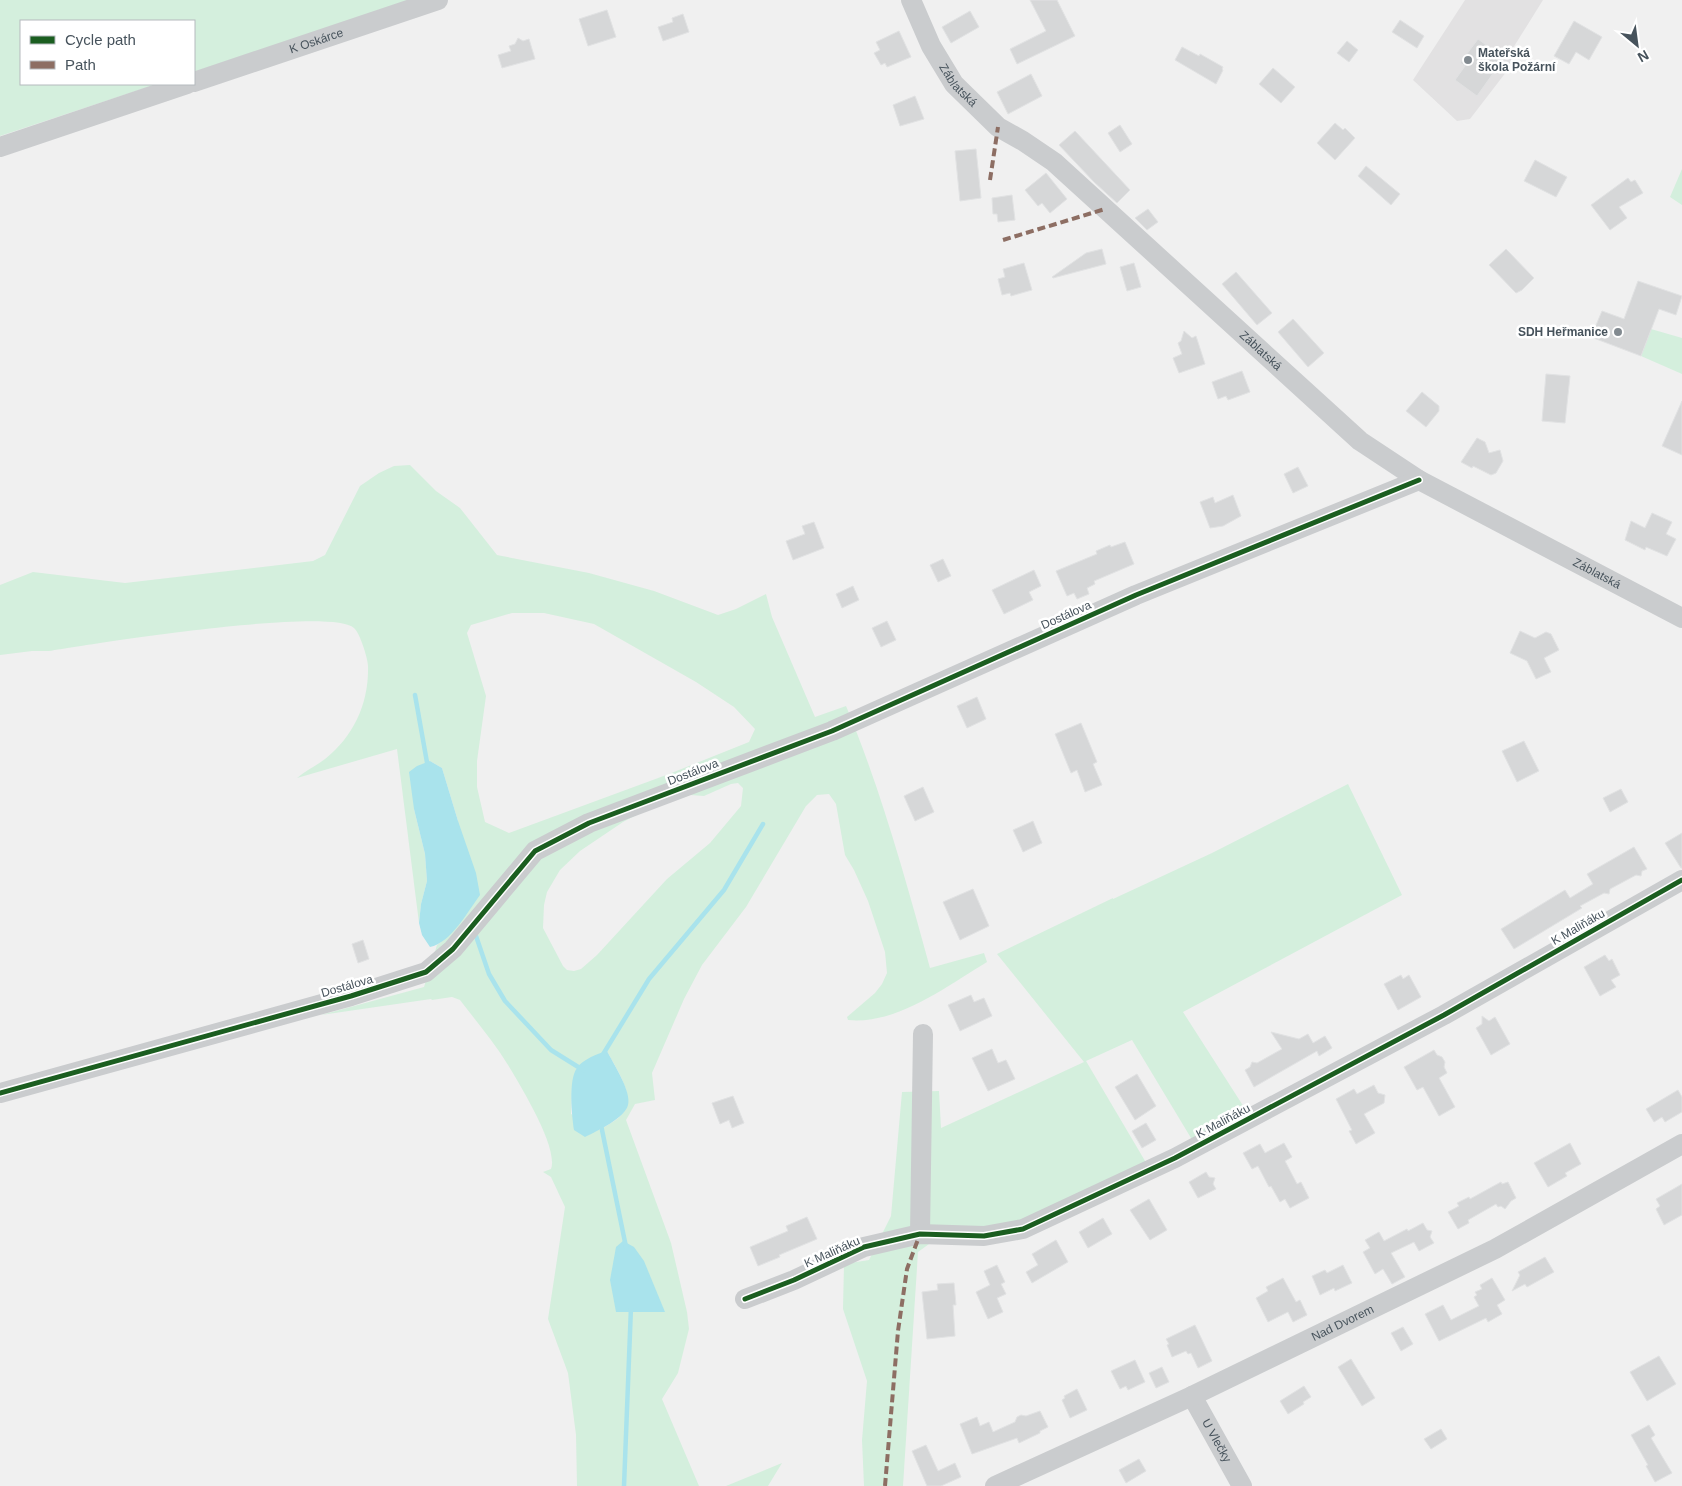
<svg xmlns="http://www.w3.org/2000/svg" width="1682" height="1486" viewBox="0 0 1682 1486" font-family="Helvetica,sans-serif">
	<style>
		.education { fill: #e2e1e2 }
		.green { fill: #d4efdd; fill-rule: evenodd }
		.water { fill: #a9e3ec }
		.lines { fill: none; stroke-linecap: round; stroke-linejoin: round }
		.stream { stroke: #a9e3ec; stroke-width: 4.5 }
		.building { fill: #d6d7d8; stroke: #e1e2e3 }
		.minor { stroke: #caccce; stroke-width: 20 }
		.quiet { stroke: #8d6e63; stroke-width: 4; stroke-dasharray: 8 4; stroke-linecap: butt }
		.cycleway-casing { stroke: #fff; stroke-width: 8 }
		.cycleway { stroke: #1b5e20; stroke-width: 5 }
		.poi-dot { fill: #828a90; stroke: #fff; stroke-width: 2 }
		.labels { text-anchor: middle; stroke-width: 5; stroke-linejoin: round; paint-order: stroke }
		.street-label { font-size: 12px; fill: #47535c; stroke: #fff }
		.poi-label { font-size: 12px; font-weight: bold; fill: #47535c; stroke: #fff; text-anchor: start }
	</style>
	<rect width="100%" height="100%" fill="#f0f0f0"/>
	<!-- education -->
	<polygon class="education" points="1465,0 1543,0 1513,48 1510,67 1470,119 1457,121 1413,80"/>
	<!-- green -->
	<g class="green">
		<polygon points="0,0 409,0 194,72 194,21 21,21 21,84 157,84 0,136"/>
		<polygon points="1682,169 1682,205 1670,197"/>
		<polygon points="1651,329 1682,338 1682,374 1641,356"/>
		<path d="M410,465L436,491L460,508L497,555L589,573L654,591L718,615L736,609L766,594L772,617L815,717L846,706C881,790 906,880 930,968L984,953L987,962C947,986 897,1025 848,1020L847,1017L875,993L882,984L887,973L885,952L868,901L854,870L845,855L836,804L829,794L817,795L806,806L746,907L702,965L684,999L652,1073L655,1100L635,1104L626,1120L671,1243L687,1312L689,1329L678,1373L662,1399L699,1486H577L576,1435L568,1373L548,1319L565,1207L551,1177L543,1172L551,1169C559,1148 520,1085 508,1065C494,1042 476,1021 460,1000L452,997L432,1000L431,999L321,1015L424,987L437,945L445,939L458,821L442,768L430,761L414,809L425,854L427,881L421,904L419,923L397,749L297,778C305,771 316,766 325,759C354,736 369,703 368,666C368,659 360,633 354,628C330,606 91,644 49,651H32L0,655V585L33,572L125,583L313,561L325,555L360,486L379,473L394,466ZM512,613H544L594,624L696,682L734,707L755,729L749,742L669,774L509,833L485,822L477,787V761L486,696L467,633L471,625ZM738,783L743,788L741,806L710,843L667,879L597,955L581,969L574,971L567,970L563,966L543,928L544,905L547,892L560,870L580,851L623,822L640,813L690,795L704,796L731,784ZM607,1051C615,1067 637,1097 623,1113C618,1120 607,1125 600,1130L571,1114L572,1086L577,1068Z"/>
		<polygon points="1348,784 1402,895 1183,1012 1249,1115 1194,1143 1132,1040 1086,1061 1148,1166 1028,1223 947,1231 918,1252 903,1486 864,1486 862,1440 867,1381 843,1309 844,1264 869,1260 891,1216 902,1092 939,1091 941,1128 1084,1062 997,954 1113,898 1113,899 1212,853"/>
		<polygon points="782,1463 768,1486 726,1486"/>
	</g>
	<!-- water -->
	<g class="water">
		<path d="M430,761L442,768L458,821L476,873L480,895C468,911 451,943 430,947L422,935L419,923L421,904L427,881L425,854L414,809L409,772L417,766Z"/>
		<path d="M607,1051C613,1063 632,1092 628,1105C625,1118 597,1131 585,1137L574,1130C572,1116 568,1080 577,1068C582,1060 598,1053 607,1051Z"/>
		<polygon points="623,1241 634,1247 644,1261 665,1312 616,1312 610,1280 616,1247"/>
	</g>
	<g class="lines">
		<!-- stream -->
		<g class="stream">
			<polyline points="415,695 428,768"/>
			<polyline points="476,936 489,974 505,1001 551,1050 583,1070"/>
			<polyline points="602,1056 649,979 724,890 763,824"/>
			<polyline points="601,1125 626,1247"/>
			<polyline points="624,1486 631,1307"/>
		</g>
	</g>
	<!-- building -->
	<g class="building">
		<polygon points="1030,0 1057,0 1075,36 1017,64 1010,49 1046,31"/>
		<polygon points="607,10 616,37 588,46 579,19"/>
		<polygon points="970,11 979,27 951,43 942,27"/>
		<polygon points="683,14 689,32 663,41 658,27 673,22 672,18"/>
		<polygon points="1400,20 1424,36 1417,48 1392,32"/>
		<polygon points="1574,21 1602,37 1589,60 1576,52 1569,64 1554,56"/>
		<polygon points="899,31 911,57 887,67 885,63 881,65 874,53 880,50 876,42"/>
		<polygon points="518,38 523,41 529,39 535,59 502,68 498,55 511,51 509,46 515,44"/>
		<polygon points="1478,39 1504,58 1477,96 1455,80 1465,66 1460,63"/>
		<polygon points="1347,41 1358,50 1349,62 1337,53"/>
		<polygon points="1182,47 1199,56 1200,54 1223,67 1222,69 1223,70 1216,84 1175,60"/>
		<polygon points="1273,68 1295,87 1281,103 1259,84"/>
		<polygon points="1031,74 1042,96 1008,114 997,92"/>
		<polygon points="915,96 924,119 900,126 893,105"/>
		<polygon points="1335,123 1343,130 1345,128 1355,138 1335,160 1317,143"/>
		<polygon points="1120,125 1132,144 1120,152 1108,133"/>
		<polygon points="1075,131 1130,190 1117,203 1094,182 1059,145"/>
		<polygon points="976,149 981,198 960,201 955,151"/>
		<polygon points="1535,160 1567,177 1556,197 1524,181"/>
		<polygon points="1366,166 1400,194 1391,205 1358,176"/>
		<polygon points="1046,173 1067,199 1050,213 1042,203 1038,206 1025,190"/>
		<polygon points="1628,178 1631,182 1635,180 1643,193 1619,207 1627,218 1610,230 1591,205"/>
		<polygon points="1012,195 1015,220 998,222 997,214 993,214 992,198"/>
		<polygon points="1148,209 1158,222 1147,230 1135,218"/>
		<polygon points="1102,249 1106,264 1053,278 1052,277 1086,253"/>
		<polygon points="1506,249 1534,278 1522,290 1516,293 1489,265"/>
		<polygon points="1024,263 1032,290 1011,296 1010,293 1002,295 998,279 1005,277 1003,269"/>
		<polygon points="1134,263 1141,287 1127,291 1120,267"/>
		<polygon points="1236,272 1272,313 1257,325 1222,284"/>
		<polygon points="1638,281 1682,296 1676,315 1659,309 1641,356 1591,337 1602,311 1624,319"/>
		<polygon points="1293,319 1324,353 1308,367 1278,332"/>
		<polygon points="1184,331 1192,338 1196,336 1205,364 1179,373 1173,358 1182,354 1178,343 1181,341"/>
		<polygon points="1242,371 1250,392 1228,400 1226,396 1218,399 1212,382"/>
		<polygon points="1546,374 1570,376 1565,423 1542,421"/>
		<polygon points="1422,392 1439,406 1439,411 1426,427 1406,411"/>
		<polygon points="1682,401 1682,455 1662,446"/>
		<polygon points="1477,438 1485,442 1489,453 1500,450 1503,461 1496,473 1491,475 1473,466 1472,468 1461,462"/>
		<polygon points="1298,467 1308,486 1293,493 1284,474"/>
		<polygon points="1233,495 1241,516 1223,526 1210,528 1200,502 1213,497 1215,503"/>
		<polygon points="1652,513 1672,522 1666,534 1676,539 1667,556 1646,547 1645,550 1625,540 1631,521 1645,528"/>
		<polygon points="814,522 824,548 793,560 786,541 805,534 802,526"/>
		<polygon points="1125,542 1134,564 1094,581 1095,584 1087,588 1089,594 1077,599 1074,593 1067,596 1056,571 1097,554 1096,551 1110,545 1111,547"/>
		<polygon points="943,559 951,576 938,582 930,565"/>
		<polygon points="1034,570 1041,586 1029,592 1033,600 1004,614 992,590"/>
		<polygon points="853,586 859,600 842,608 836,594"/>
		<polygon points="887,621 896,640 881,647 872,628"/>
		<polygon points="1520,631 1535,638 1546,632 1551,634 1559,650 1544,658 1551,672 1536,679 1527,661 1510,653"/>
		<polygon points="977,697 986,719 967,728 957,706"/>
		<polygon points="1081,723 1097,762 1093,764 1102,785 1085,792 1077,770 1071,773 1055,734"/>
		<polygon points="1524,741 1539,771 1517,782 1502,751"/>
		<polygon points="923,787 934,812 915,821 904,796"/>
		<polygon points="1621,789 1628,802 1610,812 1603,798"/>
		<polygon points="1033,821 1042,843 1023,852 1013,830"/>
		<polygon points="1682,833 1682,868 1681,868 1665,843"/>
		<polygon points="1634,847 1647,869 1642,871 1641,876 1636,875 1610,889 1609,894 1604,893 1580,906 1582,908 1514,949 1501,929 1565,890 1570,898 1593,884 1587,874"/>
		<polygon points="973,889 989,926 960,940 943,902"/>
		<polygon points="363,940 369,959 358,963 352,944"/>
		<polygon points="1605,955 1609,961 1612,959 1620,975 1611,980 1616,987 1600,996 1584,967"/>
		<polygon points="1401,975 1403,979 1409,975 1421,997 1398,1010 1384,984"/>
		<polygon points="971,995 974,1002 984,998 992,1016 960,1031 948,1005"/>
		<polygon points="1482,1016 1489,1021 1495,1017 1510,1044 1491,1055 1476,1028 1482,1024"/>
		<polygon points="1271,1032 1299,1039 1308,1034 1313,1043 1325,1036 1332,1048 1319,1056 1317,1051 1254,1087 1245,1070 1250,1067 1252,1062 1257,1063 1282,1049"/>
		<polygon points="992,1049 998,1063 1006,1060 1015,1079 988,1091 972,1058"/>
		<polygon points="1434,1050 1437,1055 1442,1057 1445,1062 1444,1067 1447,1073 1439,1078 1455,1107 1439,1116 1423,1087 1417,1090 1404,1067"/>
		<polygon points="1137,1074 1156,1106 1135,1120 1115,1087"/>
		<polygon points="1374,1085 1378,1093 1385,1095 1384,1103 1364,1114 1375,1133 1356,1144 1349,1131 1352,1130 1336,1099 1354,1089 1357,1094"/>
		<polygon points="1678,1090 1682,1097 1682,1112 1665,1122 1662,1117 1654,1122 1646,1109"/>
		<polygon points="733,1096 744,1123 732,1128 729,1120 720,1124 712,1103"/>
		<polygon points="1146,1123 1156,1140 1142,1148 1132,1131"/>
		<polygon points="1284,1143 1292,1157 1285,1161 1297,1184 1301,1182 1309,1198 1290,1208 1285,1199 1280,1202 1271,1186 1269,1187 1258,1166 1252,1169 1243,1153 1260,1144 1265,1153"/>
		<polygon points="1570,1143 1581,1164 1565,1173 1567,1176 1548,1187 1534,1163"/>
		<polygon points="1206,1172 1209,1177 1215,1178 1213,1184 1216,1189 1198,1198 1189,1182"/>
		<polygon points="1501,1182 1502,1184 1508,1182 1516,1198 1511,1201 1505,1209 1501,1206 1498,1207 1496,1204 1468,1220 1469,1223 1458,1229 1448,1212 1459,1206 1457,1203 1469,1197 1470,1199"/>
		<polygon points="1682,1184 1682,1215 1664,1225 1656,1209 1660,1206 1656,1199"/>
		<polygon points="1149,1199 1167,1230 1150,1240 1130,1210"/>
		<polygon points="807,1217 817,1239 779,1255 780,1257 758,1266 750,1247 788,1231 786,1226"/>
		<polygon points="1103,1218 1112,1234 1088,1248 1079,1232"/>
		<polygon points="1423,1223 1427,1230 1432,1231 1430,1237 1434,1243 1419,1251 1414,1242 1391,1253 1405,1277 1392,1284 1383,1269 1375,1274 1363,1252 1370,1248 1365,1240 1379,1232 1384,1241 1407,1229 1408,1231"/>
		<polygon points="1056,1240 1068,1262 1032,1283 1026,1272 1038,1265 1032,1254"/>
		<polygon points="1545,1257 1554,1272 1527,1287 1525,1284 1512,1291 1520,1275 1518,1272"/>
		<polygon points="997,1265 1005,1282 1001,1284 1006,1294 997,1298 1003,1312 988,1319 976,1292 990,1285 984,1271"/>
		<polygon points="1343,1265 1352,1283 1335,1291 1334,1288 1320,1295 1312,1276 1325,1270 1327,1273"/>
		<polygon points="1283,1278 1296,1302 1300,1300 1307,1315 1293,1322 1288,1312 1268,1322 1256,1298 1268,1291 1266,1287"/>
		<polygon points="1492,1278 1505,1300 1497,1305 1502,1314 1488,1322 1486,1318 1439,1341 1425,1314 1443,1305 1451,1320 1479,1306 1474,1297 1477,1295 1475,1292 1482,1289 1480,1285"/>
		<polygon points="954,1283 956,1305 953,1305 955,1336 927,1339 922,1292 938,1290 937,1284"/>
		<polygon points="1195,1325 1212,1361 1198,1368 1191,1353 1188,1354 1186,1351 1172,1357 1167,1345 1169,1344 1166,1339"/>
		<polygon points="1403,1327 1413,1344 1401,1351 1391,1333"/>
		<polygon points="1659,1356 1676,1384 1647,1401 1630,1372"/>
		<polygon points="1351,1359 1375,1398 1362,1406 1338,1367"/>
		<polygon points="1135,1360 1145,1382 1128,1390 1126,1386 1120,1389 1111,1371"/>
		<polygon points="1162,1367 1169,1382 1156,1388 1149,1373"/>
		<polygon points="1304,1386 1311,1397 1303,1402 1304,1404 1288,1414 1280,1401"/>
		<polygon points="1077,1389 1087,1410 1070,1418 1062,1400 1065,1398 1064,1396"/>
		<polygon points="1040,1411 1048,1427 1040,1431 1040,1433 1019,1443 1017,1438 972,1454 960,1424 977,1417 980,1426 989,1422 993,1432 1015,1422 1017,1417 1021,1415 1026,1416"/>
		<polygon points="1649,1425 1655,1435 1651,1438 1672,1473 1655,1482 1646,1466 1648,1465 1631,1435"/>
		<polygon points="1441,1429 1447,1439 1431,1449 1424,1439"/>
		<polygon points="926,1445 938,1471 955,1463 961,1477 941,1486 927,1486 912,1451"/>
		<polygon points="1139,1459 1146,1471 1126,1483 1119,1470"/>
	</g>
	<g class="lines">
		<!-- minor -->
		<g class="minor">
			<path id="s1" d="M911,0L931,46L954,84L998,127L1023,141L1054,162L1360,441L1419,480L1682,618"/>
			<path id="s2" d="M194,82L438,0"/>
			<polyline points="0,147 187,84"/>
			<polyline points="0,1093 351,996 426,972 453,949 535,851 589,823 832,731 1136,595 1419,480"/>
			<polyline points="920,1234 923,1034"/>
			<polyline points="745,1299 794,1280 864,1247 920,1234 984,1236 1023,1229 1175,1158 1444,1015 1682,880"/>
			<path id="s3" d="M1192,1396L1242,1486"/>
			<path id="s4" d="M995,1486L1192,1396L1495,1249L1682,1144"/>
		</g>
		<!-- quiet -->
		<g class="quiet">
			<polyline points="990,180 998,127"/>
			<polyline points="1003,240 1105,209"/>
			<polyline points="885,1486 898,1331 907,1269 920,1234"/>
		</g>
		<defs>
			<g id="cycleway">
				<polyline points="0,1093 351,996 426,972 453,949 535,851 589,823 832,731 1136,595 1419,480"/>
				<polyline points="745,1299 794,1280 864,1247 920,1234 984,1236 1023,1229 1175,1158 1444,1015 1682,880"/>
			</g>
		</defs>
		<!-- cycleway casing -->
		<use href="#cycleway" class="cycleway-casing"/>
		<!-- cycleway -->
		<use href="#cycleway" class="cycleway"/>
	</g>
	<!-- markers -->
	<g class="poi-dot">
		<circle cx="1468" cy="60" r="5"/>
		<circle cx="1618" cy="332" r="5"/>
	</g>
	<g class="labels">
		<!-- street labels -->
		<g class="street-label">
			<text dy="4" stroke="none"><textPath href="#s2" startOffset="129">K Oskárce</textPath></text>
			<text dy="4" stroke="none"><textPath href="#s1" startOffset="98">Záblatská</textPath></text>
			<text dy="4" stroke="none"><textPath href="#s1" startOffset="502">Záblatská</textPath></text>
			<text dy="4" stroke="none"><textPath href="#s1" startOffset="908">Záblatská</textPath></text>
			<text transform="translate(1066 615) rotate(-24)" y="4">Dostálova</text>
			<text transform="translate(693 772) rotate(-21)" y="4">Dostálova</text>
			<text transform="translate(1578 927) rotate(-30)" y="4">K Maliňáku</text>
			<text transform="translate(347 986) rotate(-16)" y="4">Dostálova</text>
			<text transform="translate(1223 1121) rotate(-28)" y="4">K Maliňáku</text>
			<text transform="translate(832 1252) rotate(-24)" y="4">K Maliňáku</text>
			<text dy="4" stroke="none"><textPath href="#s4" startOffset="384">Nad Dvorem</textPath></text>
			<text dy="4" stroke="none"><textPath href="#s3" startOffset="51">U Vlečky</textPath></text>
		</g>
		<!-- poi labels -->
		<g class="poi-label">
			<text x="1478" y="57">Mateřská<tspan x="1478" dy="14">škola Požární</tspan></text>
			<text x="1608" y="336" text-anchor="end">SDH Heřmanice</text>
		</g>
	</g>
	<!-- legend -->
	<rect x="20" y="20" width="175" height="65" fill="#ffffff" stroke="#b5babe"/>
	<rect x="30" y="36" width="25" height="8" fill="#1b5e20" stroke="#b5babe"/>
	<text x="65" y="45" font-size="15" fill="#47535c">Cycle path</text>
	<rect x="30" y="61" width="25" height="8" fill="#8d6e63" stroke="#b5babe"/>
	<text x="65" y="70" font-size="15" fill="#47535c">Path</text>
	<!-- north arrow -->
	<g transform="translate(1637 45) rotate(151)" stroke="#ffffff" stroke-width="4" paint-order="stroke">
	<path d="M0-4L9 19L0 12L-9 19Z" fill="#47535c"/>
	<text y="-8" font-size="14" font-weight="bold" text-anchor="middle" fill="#47535c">N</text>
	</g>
</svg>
